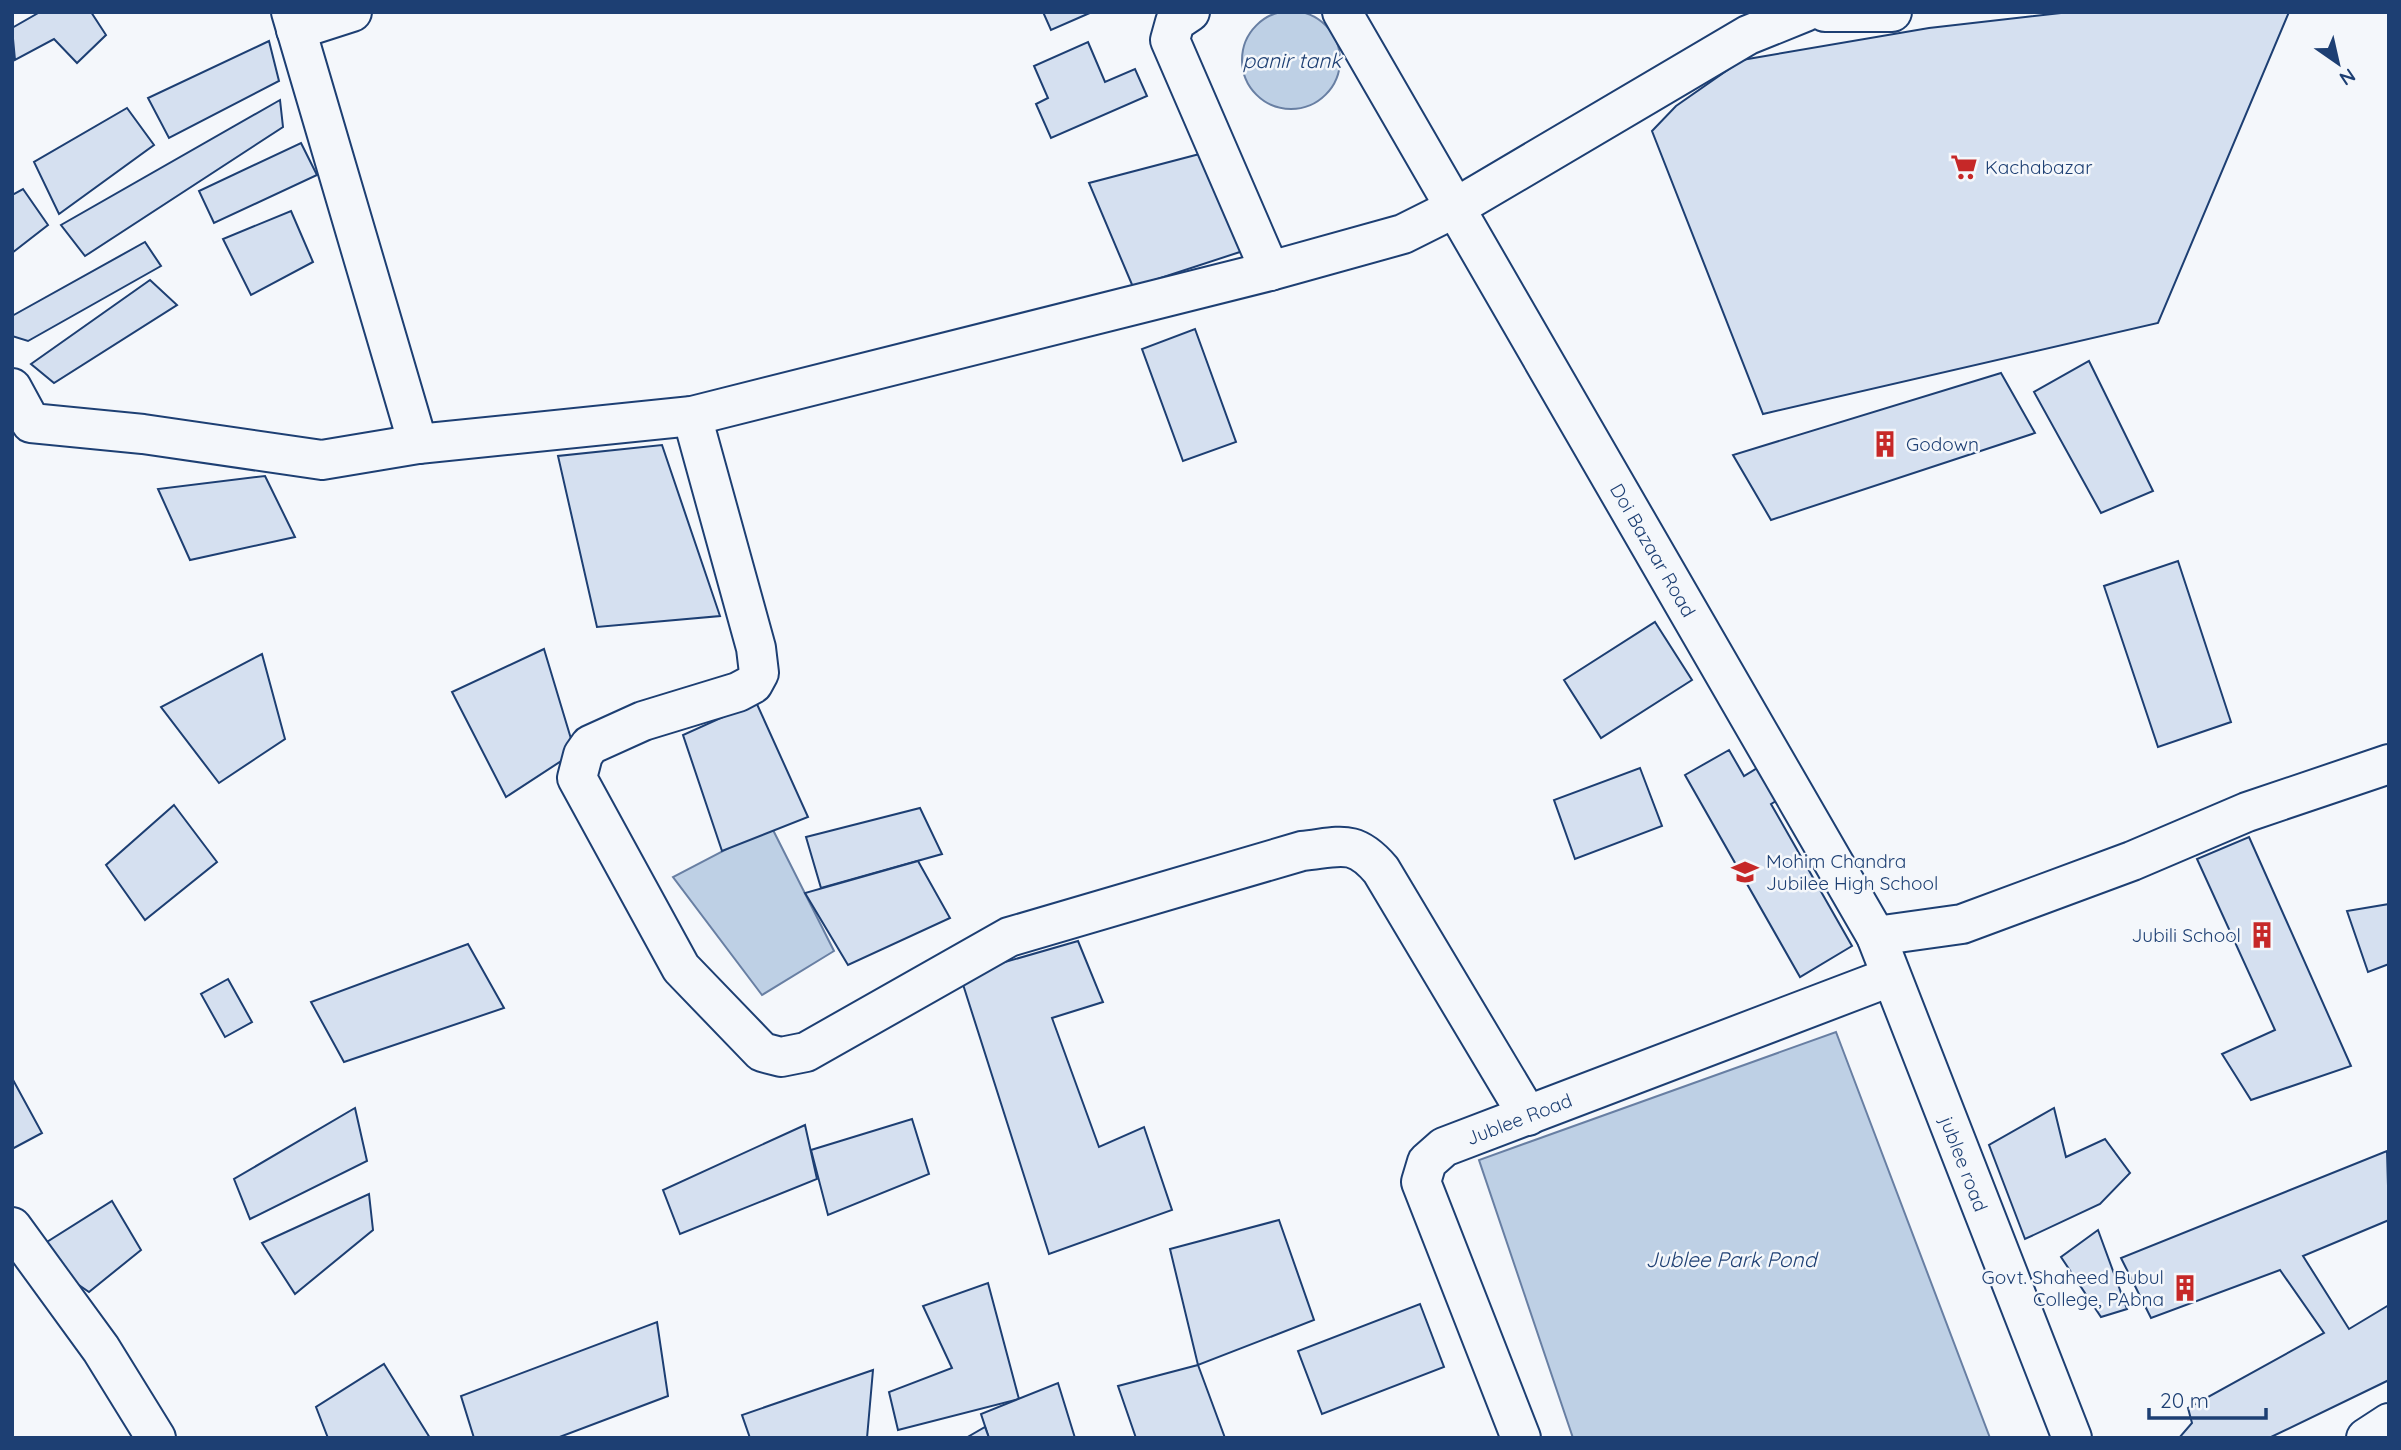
<svg xmlns="http://www.w3.org/2000/svg" width="2401" height="1450" viewBox="0 0 2401 1450" font-family="Quicksand,sans-serif">
	<style>
		.water { fill: #bed0e5; stroke: #687fa3; stroke-width: 2 }
		.building { fill: #d5e0f0; stroke: #1d3f73; stroke-width: 2 }
		.lines { fill: none; stroke-linecap: round; stroke-linejoin: round }
		.minor-casing { stroke: #1d3f73; stroke-width: 42 }
		.major-casing { stroke: #1d3f73; stroke-width: 42 }
		.minor { stroke: #f4f7fb; stroke-width: 38 }
		.major { stroke: #f4f7fb; stroke-width: 38 }
		.labels { text-anchor: middle; stroke-width: 5; stroke-linejoin: round; paint-order: stroke }
		.poi-label { font-size: 19px; fill: #1d3f73; stroke: #f4f7fb; text-anchor: start }
		.street-label { font-size: 19px; fill: #1d3f73; stroke: #f4f7fb }
		.water-label { font-size: 21px; font-style: italic; fill: #1d3f73; stroke: #f4f7fb }
	</style>
	<rect width="100%" height="100%" fill="#f4f7fb"/>
	<!-- water -->
	<g class="water">
		<circle cx="1291" cy="60" r="49"/>
		<polygon points="771,826 834,951 762,995 673,877"/>
		<polygon points="1836,1032 1990,1438 1573,1438 1479,1160"/>
	</g>
	<!-- building -->
	<g class="building">
		<polygon points="40,12 91,12 106,35 77,63 54,39 15,60 12,28"/>
		<polygon points="1043,12 1092,12 1051,30"/>
		<polygon points="2070,12 2289,12 2158,323 1763,414 1652,131 1676,106 1742,60 1929,28"/>
		<polygon points="269,41 279,81 169,138 148,98"/>
		<polygon points="1088,42 1105,82 1135,69 1147,96 1051,138 1036,104 1048,98 1034,66"/>
		<polygon points="280,100 283,127 85,256 61,225"/>
		<polygon points="127,108 154,145 59,214 34,162"/>
		<polygon points="301,143 317,175 214,223 199,191"/>
		<polygon points="1211,151 1246,250 1133,287 1089,183"/>
		<polygon points="23,189 48,225 12,253 12,195"/>
		<polygon points="291,211 313,262 251,295 223,239"/>
		<polygon points="145,242 161,266 28,341 12,336 12,316"/>
		<polygon points="150,280 177,305 54,383 31,364"/>
		<polygon points="1195,329 1236,442 1183,461 1142,349"/>
		<polygon points="2089,361 2153,491 2101,513 2034,392"/>
		<polygon points="2001,373 2035,433 1771,520 1733,455"/>
		<polygon points="662,445 720,616 597,627 558,456"/>
		<polygon points="265,476 295,537 190,560 158,489"/>
		<polygon points="2178,561 2231,722 2158,747 2104,586"/>
		<polygon points="1655,622 1692,680 1601,738 1564,680"/>
		<polygon points="544,649 575,752 506,797 452,692"/>
		<polygon points="262,654 285,739 219,783 161,707"/>
		<polygon points="756,702 808,817 722,851 683,735"/>
		<polygon points="1729,750 1744,776 1764,764 1783,797 1771,804 1852,946 1800,977 1685,775"/>
		<polygon points="1640,768 1662,826 1575,859 1554,800"/>
		<polygon points="174,805 217,862 145,920 106,865"/>
		<polygon points="920,808 942,854 821,888 806,837"/>
		<polygon points="2249,837 2351,1066 2251,1100 2222,1054 2275,1030 2197,859"/>
		<polygon points="918,861 950,918 848,965 805,893"/>
		<polygon points="2389,904 2389,964 2368,972 2347,911"/>
		<polygon points="1078,941 1103,1002 1052,1018 1099,1147 1144,1127 1172,1210 1049,1254 960,975"/>
		<polygon points="468,944 504,1008 344,1062 311,1002"/>
		<polygon points="228,979 252,1022 225,1037 201,994"/>
		<polygon points="12,1078 42,1133 12,1149"/>
		<polygon points="355,1108 367,1161 250,1219 234,1179"/>
		<polygon points="2054,1108 2066,1157 2105,1139 2130,1173 2100,1204 2025,1239 1989,1145"/>
		<polygon points="912,1119 929,1174 828,1215 811,1150"/>
		<polygon points="805,1125 817,1179 680,1234 663,1190"/>
		<polygon points="2387,1151 2389,1220 2303,1256 2349,1329 2389,1305 2389,1380 2269,1438 2179,1438 2192,1423 2188,1408 2324,1333 2280,1270 2151,1318 2121,1258"/>
		<polygon points="369,1194 373,1230 295,1294 262,1243"/>
		<polygon points="112,1201 141,1250 89,1292 31,1252"/>
		<polygon points="1279,1220 1314,1320 1198,1365 1170,1249"/>
		<polygon points="2098,1230 2127,1309 2101,1317 2061,1257"/>
		<polygon points="988,1283 1019,1399 898,1430 889,1392 952,1368 923,1306"/>
		<polygon points="1420,1304 1444,1367 1322,1414 1298,1351"/>
		<polygon points="657,1322 668,1396 557,1438 474,1438 461,1396"/>
		<polygon points="384,1364 430,1438 328,1438 316,1407"/>
		<polygon points="1198,1365 1225,1438 1136,1438 1118,1386"/>
		<polygon points="873,1370 867,1438 750,1438 742,1415"/>
		<polygon points="1058,1383 1075,1438 989,1438 981,1414"/>
		<polygon points="985,1427 989,1438 966,1438"/>
	</g>
	<g class="lines">
		<defs>
			<g id="minor">
				<polyline points="291,12 418,444"/>
				<polyline points="1190,12 1175,22 1170,40 1270,271"/>
				<polyline points="1342,12 1876,936 2072,1438"/>
				<polyline points="1825,12 1892,12"/>
				<polyline points="296,30 352,12"/>
				<polyline points="12,388 31,423 143,434 322,460 418,444 692,416 1270,271 1403,234 1453,209 1748,35 1805,12"/>
				<path d="M692,416L756,648L759,673L753,684L738,692L643,721L590,745L583,755L577,778L681,968L762,1052L781,1057L806,1052L1009,937L1302,851C1340,847 1354,838 1381,870L1528,1116"/>
				<polyline points="1876,936 1962,924 2132,861 2247,812 2389,764"/>
				<polyline points="12,1227 101,1349 156,1438"/>
				<polyline points="1521,1438 1421,1182 1427,1162 1444,1147 1890,977"/>
			</g>
			<polyline id="major" points="2366,1438 2389,1423"/>
		</defs>
		<!-- minor casing -->
		<use href="#minor" class="minor-casing"/>
		<!-- major casing -->
		<use href="#major" class="major-casing"/>
		<!-- minor -->
		<use href="#minor" class="minor"/>
		<!-- major -->
		<use href="#major" class="major"/>
	</g>
	<!-- icons -->
	<defs>
		<symbol id="supermarket-bare" viewBox="-9 -9 18 18"><path d="M-6-5.5h2.5l.6 2H6L4.5 2H-2.5L-4.4-4H-6ZM-1.5 3.2a1.3 1.3 0 1 0 .1 0ZM3 3.2a1.3 1.3 0 1 0 .1 0Z" fill="#c62828" stroke="#f4f7fb" stroke-width="2.5" paint-order="stroke"/></symbol>
		<symbol id="building-bare" viewBox="-9 -9 18 18"><path d="M-4-6H4V6H1V3H-1V6H-4ZM-2.5-4.3h1.7v1.8h-1.7ZM.8-4.3h1.7v1.8H.8ZM-2.5-1h1.7V.8h-1.7ZM.8-1h1.7V.8H.8Z" fill="#c62828" stroke="#f4f7fb" stroke-width="2.5" paint-order="stroke"/></symbol>
		<symbol id="school-bare" viewBox="-9 -9 18 18"><path d="M0-5L7-2L0 1L-7-2ZM-4 1L0 2.5L4 1V4Q0 6-4 4Z" fill="#c62828" stroke="#f4f7fb" stroke-width="2.5" paint-order="stroke"/></symbol>
	</defs>
	<g fill-rule="evenodd">
		<use href="#supermarket-bare" x="1945" y="148" width="38" height="38"/>
		<use href="#building-bare" x="1866" y="425" width="38" height="38"/>
		<use href="#school-bare" x="1726" y="853" width="38" height="38"/>
		<use href="#building-bare" x="2243" y="916" width="38" height="38"/>
		<use href="#building-bare" x="2166" y="1269" width="38" height="38"/>
	</g>
	<g class="labels">
		<!-- poi labels -->
		<g class="poi-label">
			<text x="1985" y="174">Kachabazar</text>
			<text x="1906" y="451">Godown</text>
			<text x="1766" y="868">Mohim Chandra<tspan x="1766" dy="22">Jubilee High School</tspan></text>
			<text x="2241" y="942" text-anchor="end">Jubili School</text>
			<text x="2164" y="1284" text-anchor="end">Govt. Shaheed Bubul<tspan x="2164" dy="22">College, PAbna</tspan></text>
		</g>
		<!-- street labels -->
		<g class="street-label">
			<text transform="translate(1653 550) rotate(60)" y="7">Doi Bazaar Road</text>
			<text transform="translate(1519 1119) rotate(-21)" y="7">Jublee Road</text>
			<text transform="translate(1964 1164) rotate(69)" y="7">jublee road</text>
		</g>
		<!-- water labels -->
		<g class="water-label">
			<text x="1292" y="68">panir tank</text>
			<text x="1731" y="1267">Jublee Park Pond</text>
		</g>
	</g>
	<!-- border -->
	<rect width="2401" height="1450" fill="none" stroke="#1d3f73" stroke-width="28"/>
	<!-- north arrow -->
	<g transform="translate(2338 63) rotate(146)" stroke="#f4f7fb" stroke-width="5" paint-order="stroke">
	<path d="M0-5L12 26L0 18L-12 26Z" fill="#1d3f73"/>
	<text y="-10" font-size="19" font-weight="bold" text-anchor="middle" fill="#1d3f73">N</text>
	</g>
	<!-- scale -->
	<path d="M2149 1408v10h117v-10" fill="none" stroke="#1d3f73" stroke-width="3.5"/>
	<text x="2160" y="1408" font-size="21" fill="#1d3f73" stroke="#f4f7fb" stroke-width="5" paint-order="stroke">20 m</text>
</svg>
